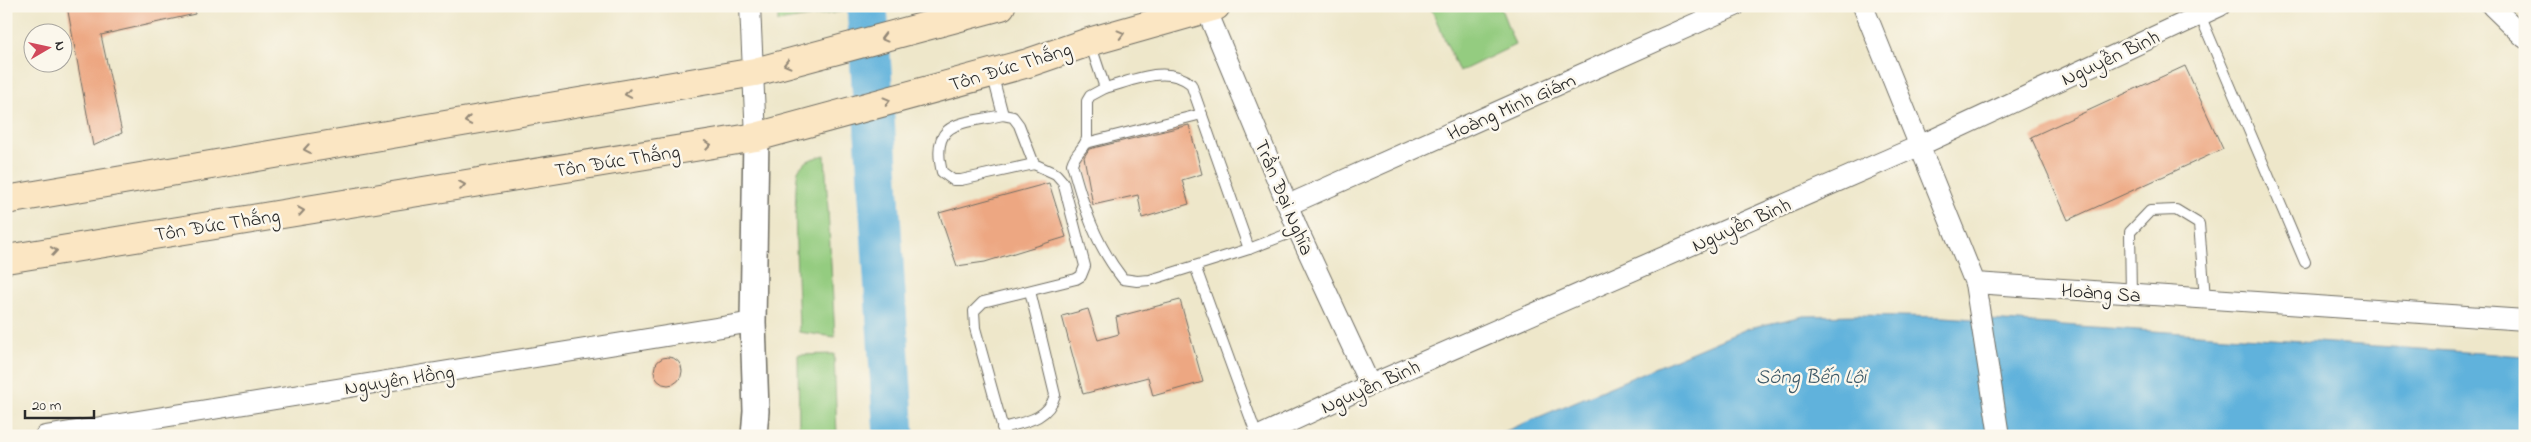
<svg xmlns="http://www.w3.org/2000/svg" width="2531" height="442" viewBox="0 0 2531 442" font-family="'Indie Flower',sans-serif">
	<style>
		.green { fill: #94cc80; stroke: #607c56 }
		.water { fill: #61b2dc; stroke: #466e84 }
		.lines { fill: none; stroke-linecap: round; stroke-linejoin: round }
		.river { stroke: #61b2dc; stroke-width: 41 }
		.building { fill: #eda782 }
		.service-casing { stroke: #6f6d63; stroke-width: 12 }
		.minor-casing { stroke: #6f6d63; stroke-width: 22 }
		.tertiary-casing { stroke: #6f6d63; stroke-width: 28 }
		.secondary-casing { stroke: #6f6d63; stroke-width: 30 }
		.service { stroke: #fff; stroke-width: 10 }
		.minor { stroke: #fff; stroke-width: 20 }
		.tertiary { stroke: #fff; stroke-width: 25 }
		.secondary { stroke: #fbe6c3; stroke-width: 28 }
		.oneway { stroke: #938877 }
		.labels { text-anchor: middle; stroke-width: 5; stroke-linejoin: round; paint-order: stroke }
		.street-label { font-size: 20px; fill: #2b2b2b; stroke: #fbf7ec }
		.water-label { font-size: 21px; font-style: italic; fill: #3e5a69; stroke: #fbf7ec }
	</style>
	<rect width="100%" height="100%" fill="#fbf7ec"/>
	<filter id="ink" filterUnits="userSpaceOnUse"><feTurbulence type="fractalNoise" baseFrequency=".02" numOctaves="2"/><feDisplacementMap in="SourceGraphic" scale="10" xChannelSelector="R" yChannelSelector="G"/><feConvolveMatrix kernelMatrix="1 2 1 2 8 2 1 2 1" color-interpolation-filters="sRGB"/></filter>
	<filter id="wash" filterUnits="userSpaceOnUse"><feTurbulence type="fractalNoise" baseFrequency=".0096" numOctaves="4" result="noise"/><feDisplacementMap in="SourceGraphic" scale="20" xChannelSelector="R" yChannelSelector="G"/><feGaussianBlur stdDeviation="1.12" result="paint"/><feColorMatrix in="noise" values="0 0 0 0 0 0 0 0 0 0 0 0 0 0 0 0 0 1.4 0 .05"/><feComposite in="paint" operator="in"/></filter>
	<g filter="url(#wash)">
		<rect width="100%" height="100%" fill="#eee7ca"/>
		<!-- green -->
		<g class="green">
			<polygon points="778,6 875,6 778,22"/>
			<polygon points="1430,6 1500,6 1515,45 1459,72"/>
			<path d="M825,155L835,337L799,332C799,308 791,182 799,169C806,159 815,158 825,155Z"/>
			<polygon points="834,354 837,436 799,436 798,355"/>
		</g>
		<!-- water -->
		<polygon class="water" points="1858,315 1944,317 2525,356 2525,436 1494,436 1749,328 1804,316"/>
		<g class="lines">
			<!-- river -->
			<polyline class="river" points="867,6 894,436"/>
		</g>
		<g id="blocks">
			<!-- building -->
			<g class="building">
				<polygon points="67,6 194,6 195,14 101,35 122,133 93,146"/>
				<polygon points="2185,66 2223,149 2068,220 2031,137"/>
				<polygon points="1189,125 1202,174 1182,180 1189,204 1142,218 1138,195 1093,205 1084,157 1089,149"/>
				<polygon points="1049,183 1066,237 985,262 957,266 939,213"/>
				<polygon points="1180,300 1203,382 1153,396 1148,377 1083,394 1062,316 1088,309 1098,340 1119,334 1116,317"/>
				<circle cx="668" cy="371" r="14"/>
			</g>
		</g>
	</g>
	<g filter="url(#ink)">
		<use href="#blocks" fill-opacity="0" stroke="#6f6d63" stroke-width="1"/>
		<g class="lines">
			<defs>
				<g id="service">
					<polyline points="2200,15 2305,262"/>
					<path d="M1090,43L1105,88C1132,81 1167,64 1191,84L1249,249"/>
					<path d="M992,73L1003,115C963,124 929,119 942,172L953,180H961L1034,164"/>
					<path d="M1105,88L1090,96L1087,101V138C1085,148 1075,153 1072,164C1084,207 1094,242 1123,279L1137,281L1150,280L1249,249L1298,230"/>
					<polyline points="1003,115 1013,117 1019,125 1034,164 1056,174 1063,182 1085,266 1081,276 1076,279 983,302 974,311 975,328 1005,436"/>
					<polyline points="1086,143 1202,114"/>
					<polyline points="1195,266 1257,436"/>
					<polyline points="2131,294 2130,232 2150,211 2176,210 2199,224 2205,298"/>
					<path d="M1002,428C1024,422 1048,420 1055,395L1030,291"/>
				</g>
				<g id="minor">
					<polyline points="750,6 756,137"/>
					<polyline points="1205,6 1298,230 1370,385"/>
					<polyline points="1863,6 1975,283 2525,320"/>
					<polyline points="2492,6 2525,38"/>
					<polyline points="1288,205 1735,6"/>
					<polyline points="1975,283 1999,436"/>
					<polyline points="45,436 753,322"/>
					<polyline points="1259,436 1370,385 1921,145 2220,6"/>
				</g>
				<polyline id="tertiary" points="754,436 756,411 753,322 756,137"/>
				<g id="secondary">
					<polyline points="6,200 755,72 1001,6"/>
					<polyline points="6,259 756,137 1028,63 1089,42 1216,6"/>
				</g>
			</defs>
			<!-- service casing -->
			<use href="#service" class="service-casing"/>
			<!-- minor casing -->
			<use href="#minor" class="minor-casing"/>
			<!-- tertiary casing -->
			<use href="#tertiary" class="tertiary-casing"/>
			<!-- secondary casing -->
			<use href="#secondary" class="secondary-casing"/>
			<!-- service -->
			<use href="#service" class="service"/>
			<!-- minor -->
			<use href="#minor" class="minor"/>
			<!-- tertiary -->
			<use href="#tertiary" class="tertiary"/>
			<!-- secondary -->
			<use href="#secondary" class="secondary"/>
		</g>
		<!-- one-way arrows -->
		<defs><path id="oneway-chevron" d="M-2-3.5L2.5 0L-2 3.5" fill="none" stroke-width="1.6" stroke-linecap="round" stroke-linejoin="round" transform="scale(1.25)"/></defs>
		<g class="oneway">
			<use href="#oneway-chevron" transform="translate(1121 34) rotate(-15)"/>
			<use href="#oneway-chevron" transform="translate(884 38) rotate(165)"/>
			<use href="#oneway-chevron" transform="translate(787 64) rotate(166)"/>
			<use href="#oneway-chevron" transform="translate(628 94) rotate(170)"/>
			<use href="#oneway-chevron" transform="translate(887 101) rotate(-15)"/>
			<use href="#oneway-chevron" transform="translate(468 121) rotate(170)"/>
			<use href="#oneway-chevron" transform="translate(708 145) rotate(-9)"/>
			<use href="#oneway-chevron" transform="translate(307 149) rotate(170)"/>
			<use href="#oneway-chevron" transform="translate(462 185) rotate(-9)"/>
			<use href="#oneway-chevron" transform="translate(301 211) rotate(-9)"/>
			<use href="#oneway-chevron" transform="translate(54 251) rotate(-9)"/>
		</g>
	</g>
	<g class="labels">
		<!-- street labels -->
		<g class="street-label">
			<text transform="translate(2110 57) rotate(-25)" y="7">Nguyễn Bình</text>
			<text transform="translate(1010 66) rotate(-17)" y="7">Tôn Đức Thắng</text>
			<text transform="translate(1511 106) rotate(-24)" y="7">Hoàng Minh Giám</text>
			<text transform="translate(617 160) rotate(-9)" y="7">Tôn Đức Thắng</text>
			<text transform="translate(1285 197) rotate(67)" y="7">Trần Đại Nghĩa</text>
			<text transform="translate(217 224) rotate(-9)" y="7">Tôn Đức Thắng</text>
			<text transform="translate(1741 224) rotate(-24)" y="7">Nguyễn Bình</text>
			<text transform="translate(2101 292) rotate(4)" y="7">Hoàng Sa</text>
			<text transform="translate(399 379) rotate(-9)" y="7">Nguyên Hồng</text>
			<text transform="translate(1370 386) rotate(-24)" y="7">Nguyễn Bình</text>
		</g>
		<!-- water labels -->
		<g class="water-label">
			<text x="1811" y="383">Sông Bến Lội</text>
		</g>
	</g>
	<!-- margin -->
	<rect width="2531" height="442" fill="none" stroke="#fbf7ec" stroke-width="25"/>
	<!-- north arrow -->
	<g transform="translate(48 48) rotate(81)"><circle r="24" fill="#fbf7ec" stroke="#a8a59f"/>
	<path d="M0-4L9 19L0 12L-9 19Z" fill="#d1495b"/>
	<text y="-8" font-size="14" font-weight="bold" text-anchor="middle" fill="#2b2b2b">N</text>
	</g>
	<!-- scale -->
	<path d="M25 410v8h69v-8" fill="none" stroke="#2b2b2b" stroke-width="2.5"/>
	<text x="32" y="410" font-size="15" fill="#2b2b2b" stroke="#fbf7ec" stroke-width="4" paint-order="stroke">20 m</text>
</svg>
